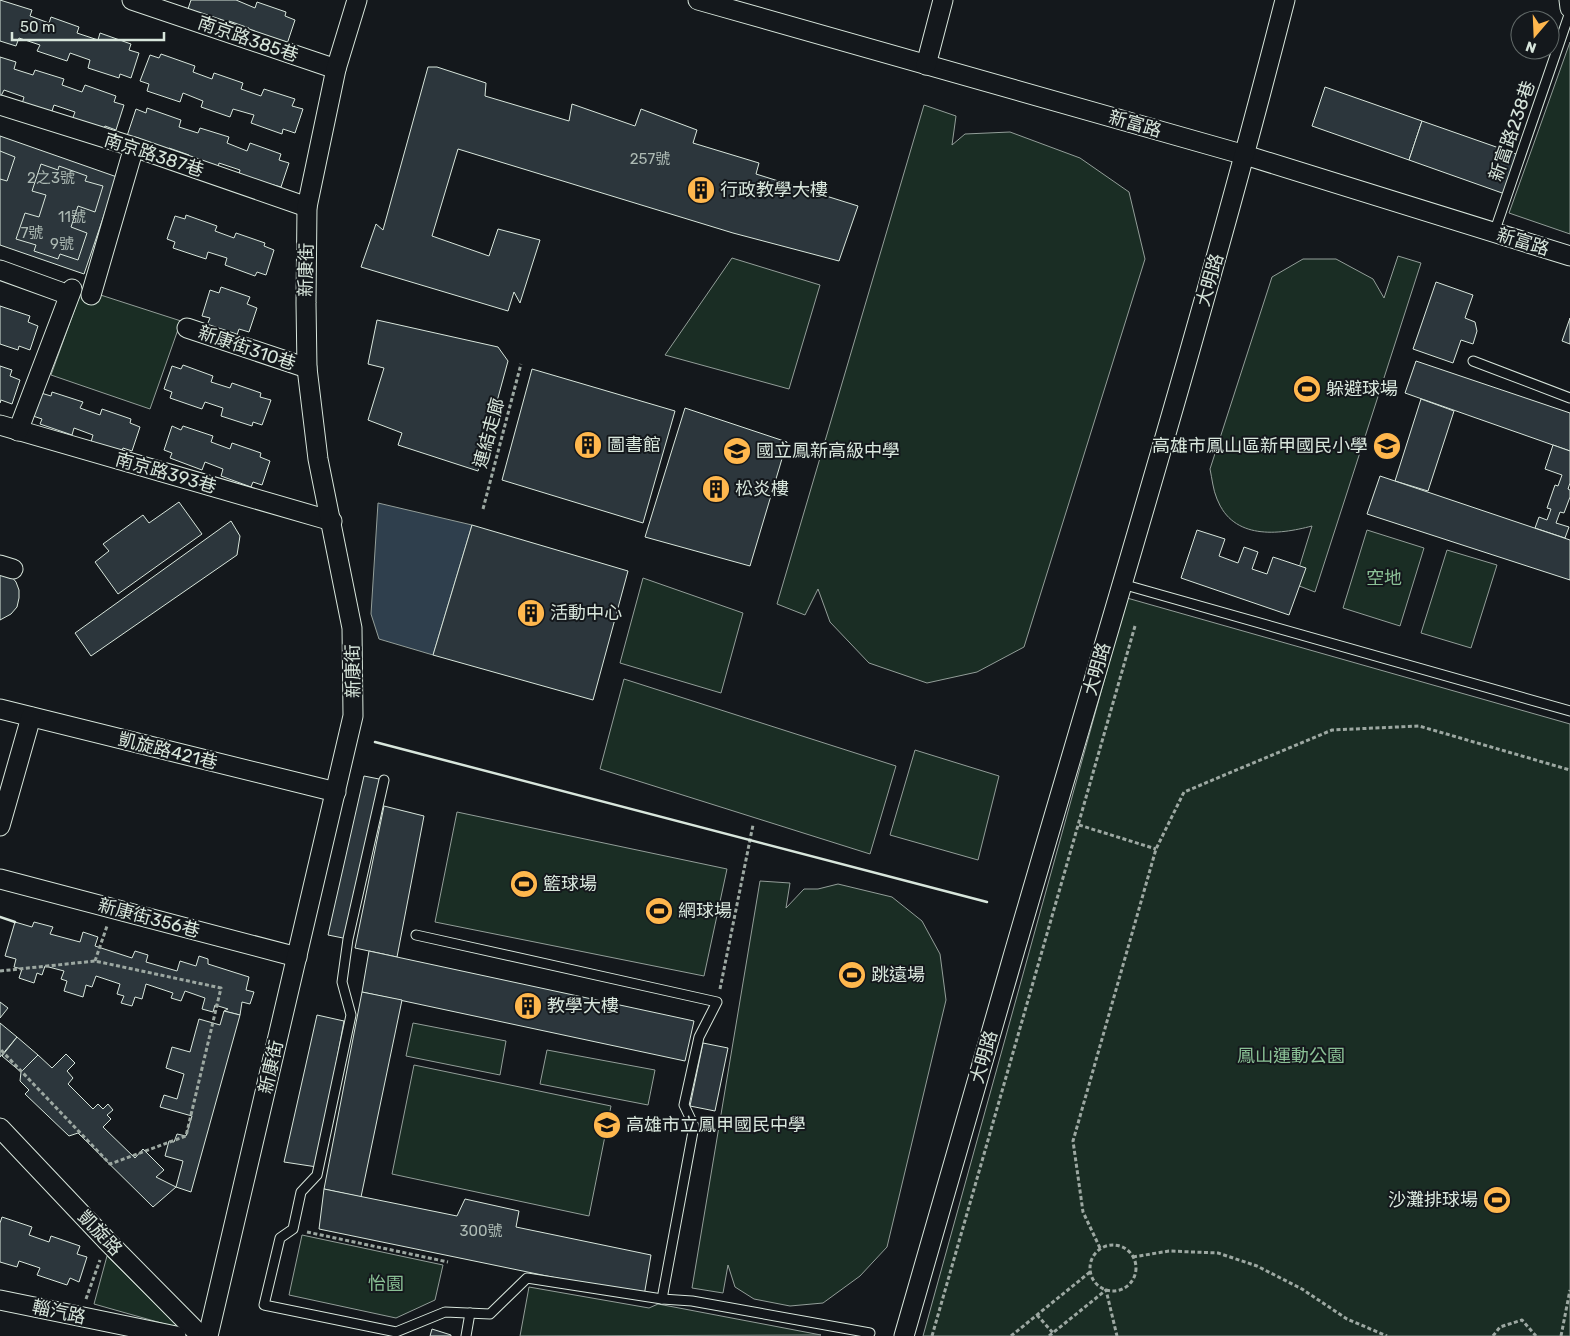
<svg xmlns="http://www.w3.org/2000/svg" width="1570" height="1336" viewBox="0 0 1570 1336" font-family="Rubik,'Noto Sans TC',sans-serif">
	<style>
		.green { fill: #1a2d24; stroke: #939e99 }
		.water { fill: #2f3f4d; stroke: #939e99 }
		.building { fill: #2c363c; stroke: #d8e6dc }
		.lines { fill: none; stroke-linecap: round; stroke-linejoin: round }
		.service-casing { stroke: #d8e6dc; stroke-width: 11 }
		.minor-casing { stroke: #d8e6dc; stroke-width: 21 }
		.path { stroke: #9da8a2; stroke-width: 3; stroke-dasharray: 4 2.5; stroke-linecap: butt }
		.service { stroke: #14181c; stroke-width: 9 }
		.minor { stroke: #14181c; stroke-width: 19 }
		.wall { stroke: #d8e6dc; stroke-width: 2.5 }
		.labels { text-anchor: middle; stroke-width: 4; stroke-linejoin: round; paint-order: stroke }
		.number-label { font-size: 15px; fill: #adbab4 }
		.street-label { font-size: 18px; fill: #d8e6dc; stroke: #14181c }
		.poi-label { font-size: 18px; fill: #d8e6dc; stroke: #14181c; text-anchor: start }
		.park-label { font-size: 18px; fill: #8ac095; stroke: #14181c }
	</style>
	<rect width="100%" height="100%" fill="#14181c"/>
	<!-- green -->
	<g class="green">
		<polygon points="1570,42 1570,234 1509,213"/>
		<polygon points="924,105 956,116 952,145 965,134 1010,132 1080,158 1129,192 1145,259 1024,647 977,672 927,683 869,663 830,622 818,589 805,615 777,604"/>
		<path d="M1398,256L1421,263L1315,592L1294,584L1312,526C1278,535 1233,540 1217,499C1213,490 1212,478 1210,469L1272,277L1303,259H1336L1373,279L1384,298Z"/>
		<polygon points="732,258 820,285 789,389 665,355"/>
		<polygon points="82,289 181,321 150,409 51,375"/>
		<polygon points="1367,530 1424,548 1400,626 1343,608"/>
		<polygon points="1447,550 1497,565 1471,648 1421,633"/>
		<polygon points="643,578 743,613 721,693 620,663"/>
		<polygon points="1127,598 1570,724 1570,1336 923,1336"/>
		<polygon points="624,679 896,766 870,854 600,769"/>
		<polygon points="915,750 999,776 978,860 890,835"/>
		<polygon points="457,812 727,869 704,976 435,922"/>
		<polygon points="760,881 790,883 786,908 804,889 818,889 838,884 892,897 922,921 940,954 946,1000 887,1247 860,1276 823,1303 790,1306 754,1299 735,1287 728,1265 723,1293 692,1288"/>
		<polygon points="413,1023 506,1041 500,1075 406,1056"/>
		<polygon points="547,1050 655,1070 648,1105 540,1084"/>
		<polygon points="414,1065 611,1106 589,1216 392,1174"/>
		<polygon points="302,1235 443,1265 435,1300 396,1318 289,1295"/>
		<polygon points="107,1256 179,1328 94,1304"/>
		<polygon points="529,1287 649,1308 658,1304 821,1335 520,1336"/>
	</g>
	<!-- water -->
	<polygon class="water" points="378,503 472,525 433,655 379,639 371,614"/>
	<!-- building -->
	<g class="building">
		<polygon points="0,0 32,10 30,16 49,23 51,17 79,27 77,33 98,40 100,33 131,44 129,50 139,53 131,78 120,74 119,78 88,68 90,60 70,53 67,61 37,51 40,45 19,38 16,46 0,41"/>
		<polygon points="191,0 236,0 255,8 257,2 286,12 285,16 295,20 287,44 246,35 249,28 229,21 227,28 195,17 197,12 188,9"/>
		<polygon points="161,54 195,66 193,72 212,79 214,73 243,83 241,89 261,96 264,89 295,99 292,106 303,109 295,133 283,129 282,134 251,123 254,115 233,109 230,117 201,107 203,101 183,93 180,102 147,91 149,84 140,81 150,55 159,58"/>
		<polygon points="0,57 16,62 14,69 33,75 35,70 64,79 62,85 82,92 85,85 116,96 114,102 124,105 116,130 105,126 103,130 72,120 75,112 54,105 51,114 22,104 24,97 4,90 0,98"/>
		<polygon points="428,67 437,67 486,83 485,96 569,121 572,104 635,126 641,109 697,130 693,143 759,163 756,174 858,206 839,261 733,233 458,149 432,236 489,256 498,229 540,240 520,303 514,292 508,311 361,267 376,224 383,230"/>
		<polygon points="1325,87 1422,121 1409,160 1312,126"/>
		<polygon points="147,108 181,120 179,127 198,133 200,128 229,137 227,143 247,151 250,143 281,154 279,160 289,163 281,187 270,184 268,189 238,178 240,170 219,163 217,172 187,162 189,155 169,148 166,156 127,136 136,109 146,113"/>
		<polygon points="1422,121 1519,155 1505,194 1409,160"/>
		<polygon points="0,136 117,177 84,274 0,245"/>
		<polygon points="0,151 15,157 7,181 0,179"/>
		<polygon points="41,164 58,170 59,166 87,176 85,181 103,186 95,212 78,206 71,227 87,233 78,260 60,254 58,259 34,251 36,245 16,239 25,213 39,217 46,195 32,191"/>
		<polygon points="186,215 217,226 215,231 234,238 236,233 265,243 264,246 274,250 266,275 257,272 255,276 225,265 227,258 208,252 206,259 173,248 175,242 167,239 175,216 185,219"/>
		<polygon points="1436,282 1473,295 1465,318 1475,322 1477,331 1473,344 1461,340 1453,363 1413,349"/>
		<polygon points="221,287 250,297 247,304 257,308 249,332 239,329 237,335 207,325 210,318 202,316 210,290 219,293"/>
		<polygon points="0,306 30,316 28,322 38,326 30,350 19,346 18,350 0,344"/>
		<polygon points="1570,318 1570,344 1562,341"/>
		<polygon points="377,320 498,347 508,361 478,471 398,445 402,433 368,420 384,368 368,364"/>
		<polygon points="1416,361 1570,413 1570,451 1405,393"/>
		<polygon points="183,365 213,376 211,382 230,388 232,383 261,393 260,397 271,400 262,425 253,422 252,426 221,416 223,408 205,402 202,409 170,398 172,392 164,389 172,366 181,369"/>
		<polygon points="0,366 12,370 10,376 20,380 12,404 1,400 0,403"/>
		<polygon points="532,369 675,411 643,523 502,480"/>
		<polygon points="52,392 83,402 80,408 100,415 102,409 131,419 130,423 140,427 132,451 123,448 121,453 91,442 93,435 74,428 72,435 40,424 42,419 33,416 41,393 51,396"/>
		<polygon points="1421,399 1454,411 1428,491 1395,481"/>
		<polygon points="685,408 787,442 750,566 645,537"/>
		<polygon points="172,426 181,430 183,426 213,436 211,442 230,449 232,443 261,453 260,457 270,461 262,485 253,482 251,487 221,476 223,469 205,462 202,470 170,458 172,453 164,450"/>
		<polygon points="1553,445 1570,451 1570,483 1568,489 1570,490 1570,497 1564,513 1560,512 1556,523 1569,527 1565,538 1535,528 1539,517 1547,520 1551,509 1547,508 1555,485 1558,486 1562,475 1545,469"/>
		<polygon points="1380,476 1570,540 1570,580 1367,514"/>
		<polygon points="179,502 202,534 118,594 95,562 109,551 103,544 143,515 149,523"/>
		<polygon points="231,521 240,536 237,555 91,656 75,633"/>
		<polygon points="472,525 628,571 593,700 433,655"/>
		<polygon points="1197,530 1225,539 1219,556 1238,563 1244,547 1258,552 1252,569 1267,574 1273,557 1306,568 1289,615 1181,578"/>
		<polygon points="0,570 11,576 16,582 19,590 19,598 17,607 11,614 0,620"/>
		<polygon points="364,776 384,780 348,939 328,935"/>
		<polygon points="384,806 424,816 397,957 355,948"/>
		<polygon points="15,922 32,927 34,922 53,927 50,934 80,942 83,932 98,937 95,946 132,958 135,951 148,955 146,962 177,971 180,961 196,966 199,956 208,959 208,964 249,977 246,990 254,992 250,1004 242,1002 240,1015 224,1011 228,1009 215,1005 213,1012 202,1009 205,998 185,991 181,1001 171,998 173,993 146,984 142,999 135,997 132,1006 121,1003 124,996 117,994 120,984 96,976 92,987 86,985 83,997 64,991 67,981 61,979 64,971 45,966 42,975 37,973 34,983 19,978 22,969 14,967 16,959 5,956"/>
		<polygon points="369,951 694,1021 685,1061 362,992"/>
		<polygon points="362,992 402,1000 361,1197 324,1189"/>
		<polygon points="0,1002 8,1008 0,1018"/>
		<polygon points="224,1011 240,1015 191,1192 176,1187 183,1161 165,1156 169,1141 174,1142 177,1134 186,1136 192,1116 160,1107 164,1095 177,1099 184,1074 166,1068 172,1047 190,1052 199,1019 220,1025"/>
		<polygon points="317,1015 344,1021 317,1167 284,1162"/>
		<polygon points="0,1023 17,1037 0,1057"/>
		<polygon points="17,1037 38,1055 21,1072 2,1056"/>
		<polygon points="703,1043 728,1048 715,1111 690,1106"/>
		<polygon points="66,1054 75,1063 67,1071 73,1078 68,1084 93,1109 98,1104 103,1109 108,1104 113,1110 107,1115 111,1119 103,1127 135,1158 143,1149 164,1170 156,1177 176,1187 153,1207 78,1133 69,1136 25,1094 29,1090 20,1081 21,1072 38,1055 52,1068"/>
		<polygon points="324,1189 457,1216 465,1199 519,1211 516,1227 651,1255 644,1296 319,1229"/>
		<polygon points="2,1217 32,1227 29,1235 49,1242 51,1236 80,1246 77,1254 87,1257 79,1282 70,1278 67,1285 37,1275 40,1268 19,1261 17,1267 0,1262 0,1223"/>
		<polygon points="432,1329 451,1335 451,1336 430,1336"/>
	</g>
	<g class="lines">
		<defs>
			<g id="service">
				<polyline points="1494,233 1570,12"/>
				<polyline points="1473,361 1570,398"/>
				<polyline points="1122,584 1570,711"/>
				<polyline points="384,780 348,939 342,982 351,1015 317,1175 301,1192 293,1229 280,1238 264,1305 396,1332 445,1312 490,1314 527,1278 662,1299 692,1301 870,1333"/>
				<polyline points="416,935 717,1002 699,1037 684,1105 694,1126 662,1299"/>
				<polyline points="466,1336 470,1313"/>
			</g>
			<g id="minor">
				<polyline points="132,0 336,69"/>
				<polyline points="698,0 1245,155 1570,256"/>
				<polyline points="1569,0 1570,8"/>
				<polyline points="926,65 943,0"/>
				<polyline points="0,105 134,147 307,207"/>
				<polyline points="0,270 69,295"/>
				<polyline points="91,295 134,147"/>
				<polyline points="187,328 307,368"/>
				<polyline points="0,425 332,521"/>
				<polyline points="18,431 72,289"/>
				<polyline points="0,565 13,569"/>
				<polyline points="0,709 336,792"/>
				<polyline points="0,826 31,717"/>
				<polyline points="0,879 297,957"/>
				<polyline points="0,1128 106,1240 201,1336"/>
				<polyline points="0,1300 176,1336"/>
				<polyline points="208,1336 353,716 352,628 318,459 307,368 306,303 307,207 336,69 357,0"/>
				<path d="M904,1336C939,1213 974,1090 1010,967C1103,645 1202,325 1285,0"/>
			</g>
		</defs>
		<!-- service casing -->
		<use href="#service" class="service-casing"/>
		<!-- minor casing -->
		<use href="#minor" class="minor-casing"/>
		<!-- path -->
		<g class="path">
			<polyline points="483,509 521,364"/>
			<polyline points="1079,825 1156,849"/>
			<polyline points="95,961 107,926"/>
			<polyline points="0,971 95,961 221,988 186,1136 110,1164 0,1049"/>
			<polyline points="720,989 753,825"/>
			<polyline points="307,1232 448,1262"/>
			<circle cx="1113" cy="1268" r="23"/>
			<polyline points="1100,1248 1083,1212 1073,1141 1156,849 1184,792 1332,730 1419,726 1570,770"/>
			<polyline points="1133,1257 1169,1251 1218,1253 1257,1266 1302,1289 1347,1319 1387,1336"/>
			<polyline points="86,1299 100,1260"/>
			<polyline points="1037,1315 1053,1333"/>
			<polyline points="932,1336 1135,626"/>
			<polyline points="1011,1336 1090,1272"/>
			<polyline points="1049,1336 1106,1290 1117,1336"/>
			<polyline points="1493,1336 1500,1327 1522,1320 1536,1336"/>
			<polyline points="1561,1336 1570,1290"/>
		</g>
		<!-- service -->
		<use href="#service" class="service"/>
		<!-- minor -->
		<use href="#minor" class="minor"/>
		<!-- wall -->
		<g class="wall">
			<polyline points="375,742 987,902"/>
			<polyline points="0,917 15,922"/>
		</g>
	</g>
	<!-- icons -->
	<defs>
		<symbol id="building-disc" viewBox="-11 -11 22 22"><circle r="9.5" fill="#ffb74d" stroke="#14181c"/><path d="M-4-6H4V6H1V3H-1V6H-4ZM-2.5-4.3h1.7v1.8h-1.7ZM.8-4.3h1.7v1.8H.8ZM-2.5-1h1.7V.8h-1.7ZM.8-1h1.7V.8H.8Z" fill="#111"/></symbol>
		<symbol id="stadium-disc" viewBox="-11 -11 22 22"><circle r="9.5" fill="#ffb74d" stroke="#14181c"/><path d="M0-5a6.5 5 0 1 0 0 10a6.5 5 0 1 0 0-10ZM-3.5-1.8h7v3.6h-7Z" fill="#111"/></symbol>
		<symbol id="school-disc" viewBox="-11 -11 22 22"><circle r="9.5" fill="#ffb74d" stroke="#14181c"/><path d="M0-5L7-2L0 1L-7-2ZM-4 1L0 2.5L4 1V4Q0 6-4 4Z" fill="#111"/></symbol>
	</defs>
	<g fill-rule="evenodd">
		<use href="#building-disc" x="685" y="174" width="32" height="32"/>
		<use href="#stadium-disc" x="1291" y="373" width="32" height="32"/>
		<use href="#building-disc" x="572" y="429" width="32" height="32"/>
		<use href="#school-disc" x="1371" y="430" width="32" height="32"/>
		<use href="#school-disc" x="721" y="435" width="32" height="32"/>
		<use href="#building-disc" x="700" y="473" width="32" height="32"/>
		<use href="#building-disc" x="515" y="597" width="32" height="32"/>
		<use href="#stadium-disc" x="508" y="868" width="32" height="32"/>
		<use href="#stadium-disc" x="643" y="895" width="32" height="32"/>
		<use href="#stadium-disc" x="836" y="959" width="32" height="32"/>
		<use href="#building-disc" x="512" y="990" width="32" height="32"/>
		<use href="#school-disc" x="591" y="1109" width="32" height="32"/>
		<use href="#stadium-disc" x="1481" y="1184" width="32" height="32"/>
	</g>
	<g class="labels">
		<!-- number labels -->
		<g class="number-label">
			<text x="650" y="164">257號</text>
			<text x="51" y="183">2之3號</text>
			<text x="72" y="222">11號</text>
			<text x="32" y="238">7號</text>
			<text x="62" y="249">9號</text>
			<text x="481" y="1236">300號</text>
		</g>
		<!-- street labels -->
		<g class="street-label">
			<text transform="translate(248 39) rotate(19)" y="6">南京路385巷</text>
			<text transform="translate(1135 124) rotate(16)" y="6">新富路</text>
			<text transform="translate(1512 131) rotate(-71)" y="6">新富路238巷</text>
			<text transform="translate(154 155) rotate(18)" y="6">南京路387巷</text>
			<text transform="translate(1523 242) rotate(17)" y="6">新富路</text>
			<text transform="translate(306 270) rotate(-89)" y="6">新康街</text>
			<text transform="translate(1210 280) rotate(-74)" y="6">大明路</text>
			<text transform="translate(247 348) rotate(19)" y="6">新康街310巷</text>
			<text transform="translate(489 433) rotate(-75)" y="6">連結走廊</text>
			<text transform="translate(166 473) rotate(16)" y="6">南京路393巷</text>
			<text transform="translate(1097 669) rotate(-74)" y="6">大明路</text>
			<text transform="translate(353 671) rotate(-91)" y="6">新康街</text>
			<text transform="translate(168 751) rotate(14)" y="6">凱旋路421巷</text>
			<text transform="translate(149 918) rotate(15)" y="6">新康街356巷</text>
			<text transform="translate(984 1057) rotate(-74)" y="6">大明路</text>
			<text transform="translate(271 1067) rotate(-77)" y="6">新康街</text>
			<text transform="translate(100 1233) rotate(46)" y="6">凱旋路</text>
			<text transform="translate(59 1312) rotate(12)" y="6">輜汽路</text>
		</g>
		<!-- poi labels -->
		<g class="poi-label">
			<text x="720" y="196">行政教學大樓</text>
			<text x="1326" y="395">躲避球場</text>
			<text x="607" y="451">圖書館</text>
			<text x="1368" y="452" text-anchor="end">高雄市鳳山區新甲國民小學</text>
			<text x="756" y="457">國立鳳新高級中學</text>
			<text x="735" y="495">松炎樓</text>
			<text x="550" y="619">活動中心</text>
			<text x="543" y="890">籃球場</text>
			<text x="678" y="917">網球場</text>
			<text x="871" y="981">跳遠場</text>
			<text x="547" y="1012">教學大樓</text>
			<text x="626" y="1131">高雄市立鳳甲國民中學</text>
			<text x="1478" y="1206" text-anchor="end">沙灘排球場</text>
		</g>
		<!-- park labels -->
		<g class="park-label">
			<text x="1384" y="584">空地</text>
			<text x="1291" y="1062">鳳山運動公園</text>
			<text x="386" y="1290">怡園</text>
		</g>
	</g>
	<!-- north arrow -->
	<g transform="translate(1535 35) rotate(199)"><circle r="24" fill="#14181c" stroke="#626a69"/>
	<path d="M0-4L9 19L0 12L-9 19Z" fill="#ffb74d"/>
	<text y="-8" font-size="14" font-weight="bold" text-anchor="middle" fill="#d8e6dc">N</text>
	</g>
	<!-- scale -->
	<path d="M12 32v8h152v-8" fill="none" stroke="#d8e6dc" stroke-width="2.5"/>
	<text x="20" y="32" font-size="15" fill="#d8e6dc" stroke="#14181c" stroke-width="4" paint-order="stroke">50 m</text>
</svg>
